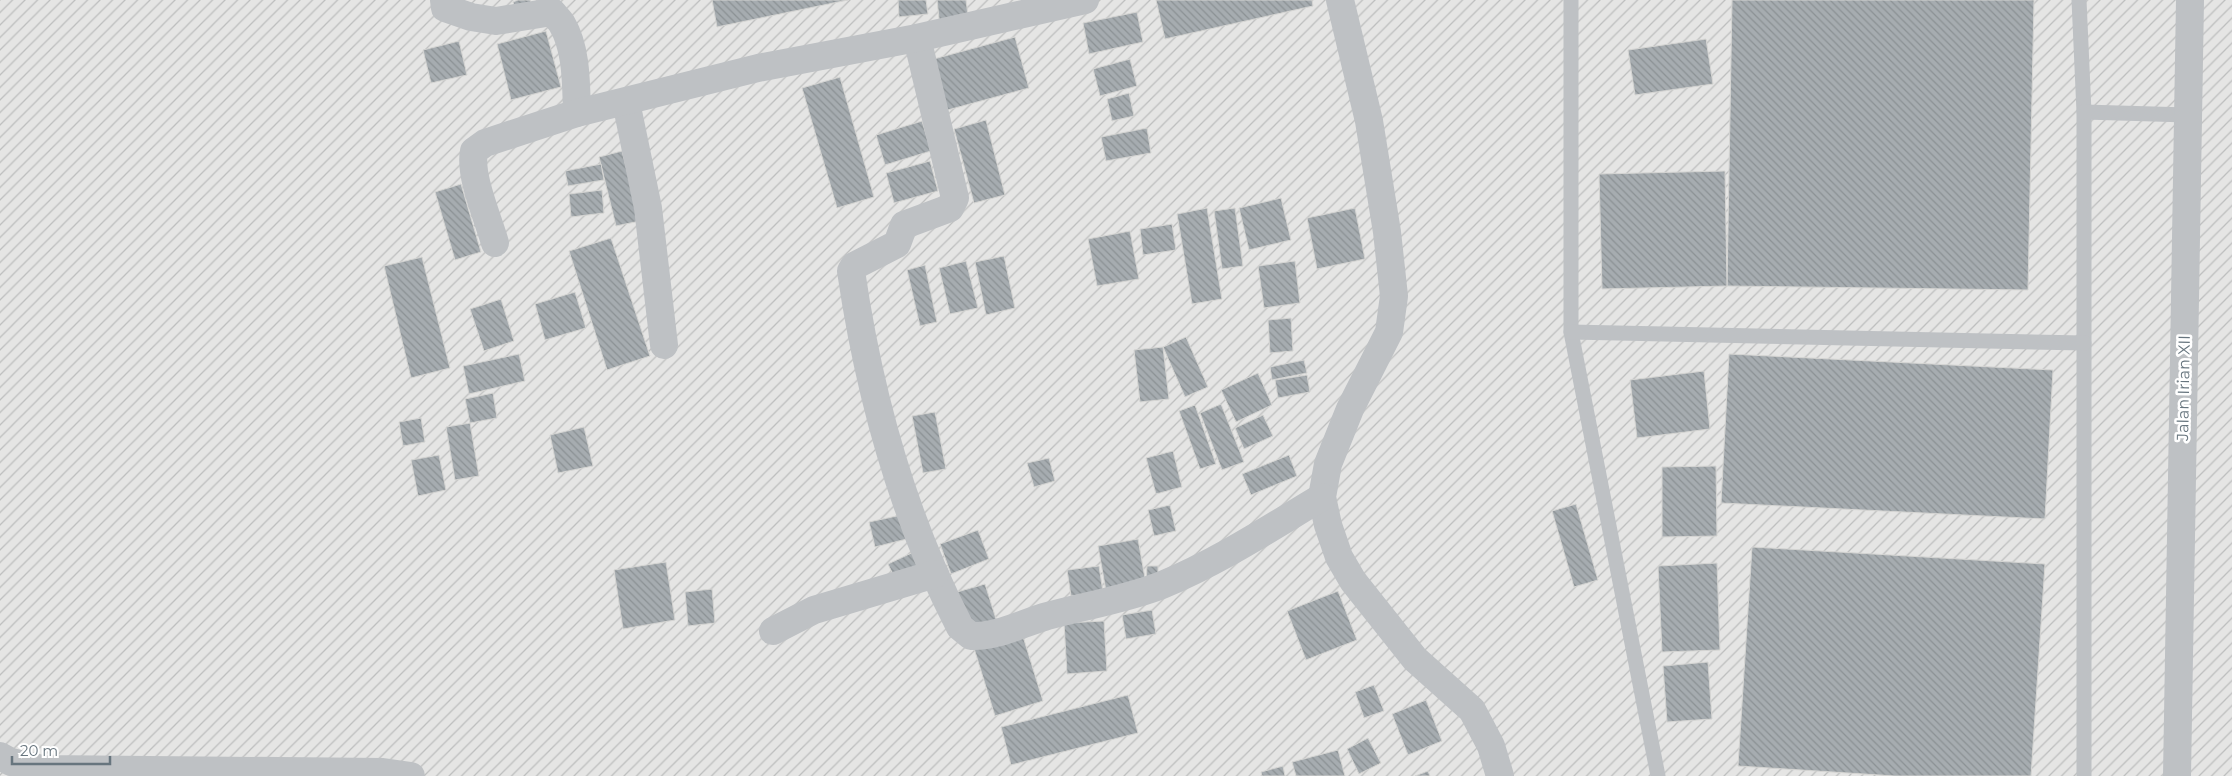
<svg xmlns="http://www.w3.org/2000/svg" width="2232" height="776" viewBox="0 0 2232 776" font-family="Montserrat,sans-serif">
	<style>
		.industrial { fill: url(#industrial-furrows) }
		.building { fill: url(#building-back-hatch); stroke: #d5d5d3 }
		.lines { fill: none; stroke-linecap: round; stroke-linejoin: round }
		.service { stroke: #bec1c4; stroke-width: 15 }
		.minor { stroke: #bec1c4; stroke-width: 28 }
		.labels { text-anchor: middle; stroke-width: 5; stroke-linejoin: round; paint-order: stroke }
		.street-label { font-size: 16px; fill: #67757e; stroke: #fff }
	</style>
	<defs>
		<pattern id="industrial-furrows" width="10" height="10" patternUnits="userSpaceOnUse" patternTransform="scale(1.25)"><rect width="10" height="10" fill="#e5e5e4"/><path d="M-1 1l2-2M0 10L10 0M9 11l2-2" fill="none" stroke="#bdbebe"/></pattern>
		<pattern id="building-back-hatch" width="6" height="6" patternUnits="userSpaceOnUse" patternTransform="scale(1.25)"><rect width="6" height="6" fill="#a6acb0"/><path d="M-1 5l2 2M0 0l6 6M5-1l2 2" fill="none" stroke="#8b9194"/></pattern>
	</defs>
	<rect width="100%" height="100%" fill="#f4f4f1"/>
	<!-- industrial -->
	<rect class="industrial" x="0" y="0" width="2232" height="776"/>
	<!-- building -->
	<g class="building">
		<polygon points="518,0 530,0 534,10 518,16 513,2"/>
		<polygon points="712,0 848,0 717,27"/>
		<polygon points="898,0 926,0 928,14 899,17"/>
		<polygon points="937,0 966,0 969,23 940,27"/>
		<polygon points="1156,0 1312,0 1313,6 1165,39"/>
		<polygon points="1732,0 2034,0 2028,290 1727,286"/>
		<polygon points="1137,12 1143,42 1089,54 1083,23"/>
		<polygon points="546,31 561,87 511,100 497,44"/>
		<polygon points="1015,37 1029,88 944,111 930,60"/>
		<polygon points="1706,39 1713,84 1635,95 1628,50"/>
		<polygon points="459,41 467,75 431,83 423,50"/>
		<polygon points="1130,59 1137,86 1100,96 1093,69"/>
		<polygon points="840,77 874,197 837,208 802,88"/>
		<polygon points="1129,93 1134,116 1112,121 1107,99"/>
		<polygon points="986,120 1005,195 974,203 954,129"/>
		<polygon points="922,121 931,151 885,165 876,135"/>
		<polygon points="1147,128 1151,153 1106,161 1101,137"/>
		<polygon points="622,151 640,221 616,226 599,157"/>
		<polygon points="930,161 938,191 894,203 886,173"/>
		<polygon points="601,164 604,180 568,186 565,171"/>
		<polygon points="1725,171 1727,286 1602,289 1599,174"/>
		<polygon points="461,184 481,252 455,260 435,192"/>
		<polygon points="602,190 604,213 571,217 569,194"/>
		<polygon points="1281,198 1291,240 1249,250 1239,208"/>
		<polygon points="1207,208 1222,299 1192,304 1177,214"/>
		<polygon points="1235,208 1243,266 1222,269 1214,211"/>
		<polygon points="1355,208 1365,259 1317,269 1307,218"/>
		<polygon points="1172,224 1176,250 1143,255 1140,229"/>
		<polygon points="1130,231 1139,279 1097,286 1088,239"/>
		<polygon points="611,238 650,356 607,370 569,251"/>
		<polygon points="1004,256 1015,308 986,315 975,262"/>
		<polygon points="422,257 450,368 411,378 384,266"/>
		<polygon points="966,261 978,308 950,314 939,268"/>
		<polygon points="1295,261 1300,303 1264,308 1258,266"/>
		<polygon points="925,265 937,322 920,326 907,270"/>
		<polygon points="575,292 586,328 545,340 535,304"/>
		<polygon points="501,299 514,341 484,351 470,309"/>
		<polygon points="1291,318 1293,351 1270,353 1268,320"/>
		<polygon points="1186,337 1208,387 1185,397 1163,347"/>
		<polygon points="1163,347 1169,399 1140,402 1134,350"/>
		<polygon points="519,354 525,381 469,394 463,366"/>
		<polygon points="1729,354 2053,370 2045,519 1721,503"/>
		<polygon points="1304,360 1307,373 1272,380 1270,367"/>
		<polygon points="1704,371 1710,429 1637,438 1630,380"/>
		<polygon points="1258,373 1272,405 1236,422 1221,390"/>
		<polygon points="1307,375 1310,392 1278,398 1275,380"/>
		<polygon points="493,393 497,418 470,423 465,399"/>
		<polygon points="1221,404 1244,462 1222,470 1200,413"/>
		<polygon points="1195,405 1216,464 1200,469 1179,411"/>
		<polygon points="935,412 946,469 923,473 912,416"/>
		<polygon points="1263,415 1273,436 1244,449 1235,428"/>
		<polygon points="421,418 425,442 403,446 399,422"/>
		<polygon points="470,423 479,476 455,480 446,427"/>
		<polygon points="584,427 593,466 558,473 550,435"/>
		<polygon points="1173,451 1182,487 1156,494 1146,458"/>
		<polygon points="439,455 446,490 418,496 411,460"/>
		<polygon points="1289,455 1297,476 1251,495 1242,474"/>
		<polygon points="1049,458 1055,481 1034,487 1027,463"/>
		<polygon points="1716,466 1717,536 1662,537 1662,467"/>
		<polygon points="1576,504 1598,580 1574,587 1552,511"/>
		<polygon points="1170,505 1176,531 1154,536 1148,510"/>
		<polygon points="906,514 911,538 875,547 869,522"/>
		<polygon points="978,530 989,559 951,574 940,544"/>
		<polygon points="1138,539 1146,584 1106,591 1098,546"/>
		<polygon points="1752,547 2045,564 2031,776 1895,776 1738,766"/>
		<polygon points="918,550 926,567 896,581 888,564"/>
		<polygon points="666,562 675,620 623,629 614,570"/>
		<polygon points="1717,563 1720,650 1662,652 1658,566"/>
		<polygon points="1099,566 1103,592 1071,596 1067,570"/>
		<polygon points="1147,566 1158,566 1158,584 1146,584"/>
		<polygon points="985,584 997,622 968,631 957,592"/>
		<polygon points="712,589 715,623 688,626 685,592"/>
		<polygon points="1338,591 1357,640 1306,660 1287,611"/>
		<polygon points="1152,610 1156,634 1126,639 1122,615"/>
		<polygon points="1104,621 1107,671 1067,674 1064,623"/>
		<polygon points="1021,630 1043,701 995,716 973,645"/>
		<polygon points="1708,662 1712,719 1667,722 1663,666"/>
		<polygon points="1374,685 1384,711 1364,718 1355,692"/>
		<polygon points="1128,695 1138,733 1011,765 1001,727"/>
		<polygon points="1426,700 1442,741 1408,755 1392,714"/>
		<polygon points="1368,738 1381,763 1359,774 1347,749"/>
		<polygon points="1338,750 1345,776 1296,776 1292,762"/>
		<polygon points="1283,766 1285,776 1262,776 1261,772"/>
		<polygon points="1428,771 1430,776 1415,776"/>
	</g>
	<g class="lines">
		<!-- service -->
		<g class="service">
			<polyline points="1571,0 1571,332 1658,776"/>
			<polyline points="2079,0 2084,112 2084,776"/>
			<polyline points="2084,112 2188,115"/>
			<polyline points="1571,332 2084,343"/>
		</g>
		<!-- minor -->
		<g class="minor">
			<path d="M444,0L445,8L471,17L496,21L552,12C555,16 560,20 562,24C577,49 576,85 577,113"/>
			<polyline points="1340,0 1369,121 1387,232 1394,296 1389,332 1350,409 1328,464 1322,497 1328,525 1339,557 1353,581 1415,659 1472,710 1491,746 1500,776"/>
			<path d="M917,38L955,198L950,208L904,225L897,244L854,266L851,271C869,394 903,517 960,627L971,636C996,637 1021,624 1044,617C1083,606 1124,600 1162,585C1218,562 1270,528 1322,497"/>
			<polyline points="626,102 648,208 664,345"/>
			<path d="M495,243C488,218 469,176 474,151L485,143L577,113L758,68L917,38L1085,0"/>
			<polyline points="773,631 814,610 935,574"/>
			<polyline points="0,756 11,762 42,769 383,772 411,776"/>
			<polyline points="2177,776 2190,0"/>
		</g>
	</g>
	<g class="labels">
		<!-- street labels -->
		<g class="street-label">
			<text transform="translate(2183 388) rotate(-89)" y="6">Jalan Irian XII</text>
		</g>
	</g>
	<!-- scale -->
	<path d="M12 756v8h98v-8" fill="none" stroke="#67757e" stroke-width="2.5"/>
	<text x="20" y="756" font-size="15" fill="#67757e" stroke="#ffffff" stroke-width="4" paint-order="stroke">20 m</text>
</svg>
